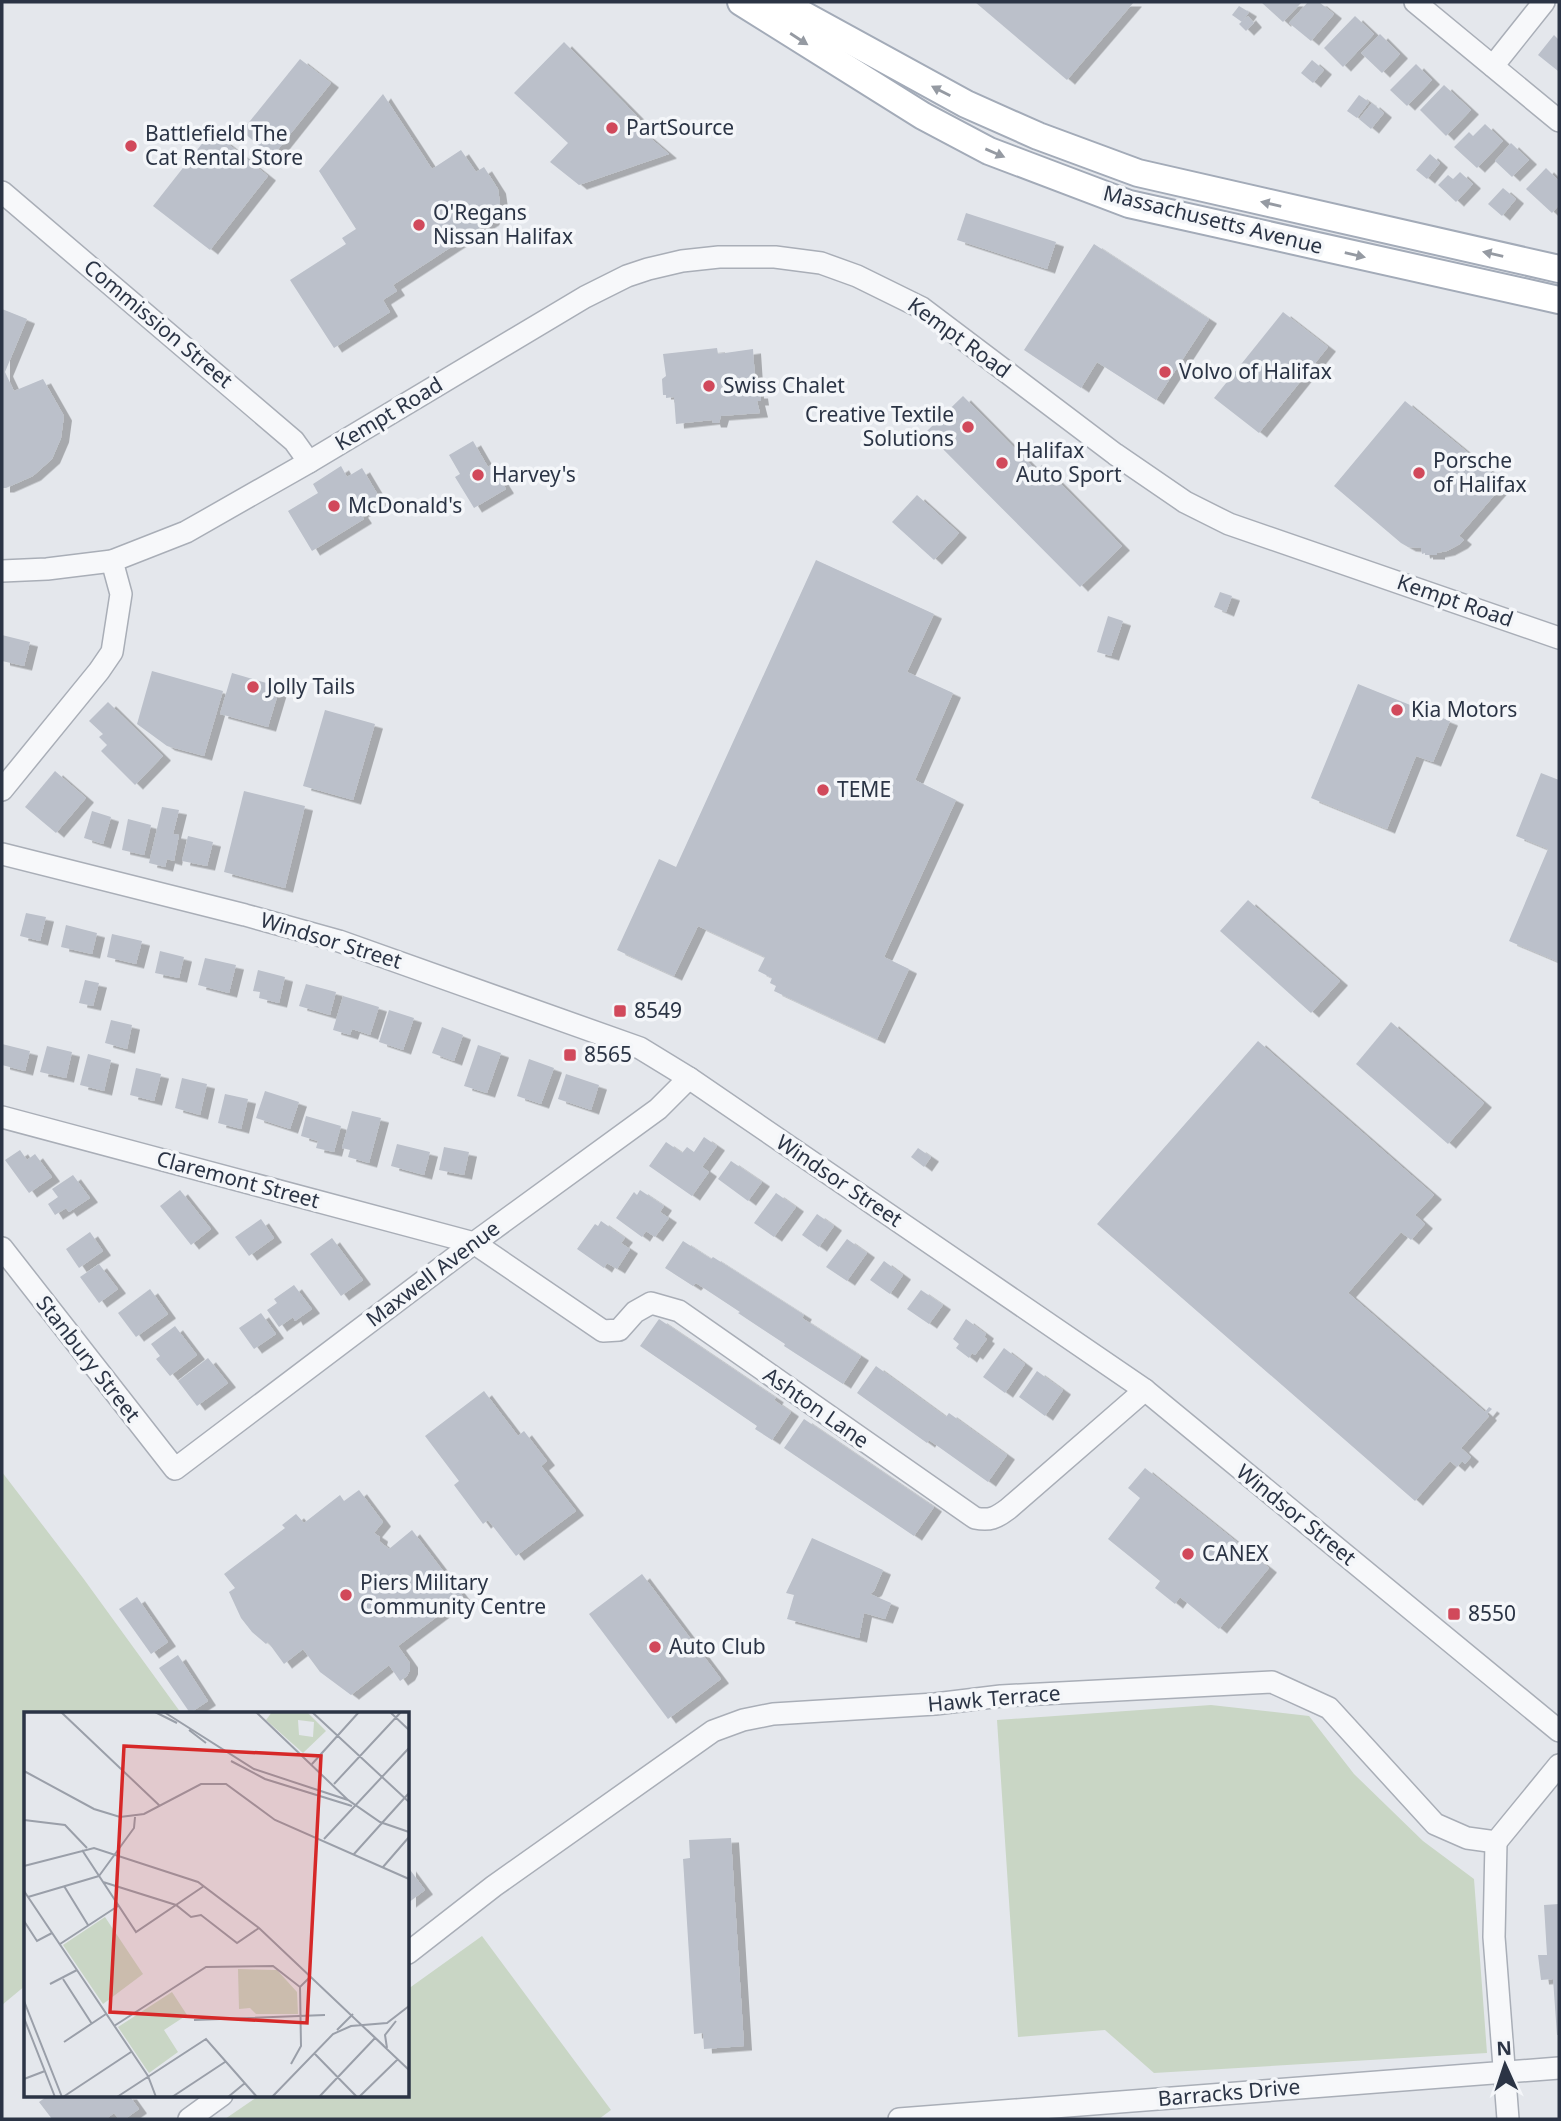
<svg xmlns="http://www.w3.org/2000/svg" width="1561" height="2121" viewBox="0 0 1561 2121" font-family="'Noto Sans',sans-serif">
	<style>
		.green { fill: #c9d6c5 }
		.building { fill: #bbc0ca; filter: url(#shadow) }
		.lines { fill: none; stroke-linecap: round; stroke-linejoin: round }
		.minor-casing { stroke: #a9aeb7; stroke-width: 24 }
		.major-casing { stroke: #a3abb8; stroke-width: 30 }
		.minor { stroke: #f7f8fa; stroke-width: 21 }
		.major { stroke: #fff; stroke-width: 26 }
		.oneway { fill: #959aa2 }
		.poi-dot { fill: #d1495b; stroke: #f4f6f9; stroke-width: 2.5 }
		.labels { text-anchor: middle; stroke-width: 7; stroke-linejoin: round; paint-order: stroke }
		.poi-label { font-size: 21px; fill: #2b3445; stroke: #f4f6f9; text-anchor: start }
		.street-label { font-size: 21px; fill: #2b3445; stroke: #f4f6f9 }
		.inset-road { fill: none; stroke: #9a9fa9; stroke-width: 2 }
		.view { fill: #d62828; fill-opacity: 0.15; stroke: #d62828; stroke-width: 3.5 }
		.inset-edge { fill: none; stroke: #2b3445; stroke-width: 3.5 }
	</style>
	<defs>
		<filter id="shadow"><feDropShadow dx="8" dy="4.5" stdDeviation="0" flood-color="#0004"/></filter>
	</defs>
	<rect width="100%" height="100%" fill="#e4e7ec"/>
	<!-- green -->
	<g class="green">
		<polygon points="2,1472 83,1578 181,1713 26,1713 26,1985 2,2005"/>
		<polygon points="1211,1705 1309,1716 1354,1774 1423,1841 1474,1879 1487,2053 1154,2073 1105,2030 1018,2037 997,1720"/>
		<polygon points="482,1936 611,2110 599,2119 225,2119 260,2095 408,2095 408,1989"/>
	</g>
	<!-- building -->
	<g class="building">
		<polygon points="975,2 1134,2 1067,80"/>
		<polygon points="1264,2 1302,2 1283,22 1262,3"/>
		<polygon points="1308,2 1319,2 1334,14 1311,41 1289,23"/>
		<polygon points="1239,6 1249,12 1242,22 1232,15"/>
		<polygon points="1248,16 1254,23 1246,31 1239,24"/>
		<polygon points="1355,16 1374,34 1343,67 1324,48"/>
		<polygon points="1380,34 1400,54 1382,73 1361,53"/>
		<polygon points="1554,35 1559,40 1558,71 1538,55"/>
		<polygon points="564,42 637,116 628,119 669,154 579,185 550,162 568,143 514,93"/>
		<polygon points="300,59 331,83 272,157 242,131"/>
		<polygon points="1312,60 1324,70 1313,83 1301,73"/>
		<polygon points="1416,64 1432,80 1407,106 1390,90"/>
		<polygon points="1444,85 1471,110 1446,136 1420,110"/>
		<polygon points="383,94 432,169 461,150 476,172 484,167 498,189 500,203 491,221 393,285 397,291 383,300 390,312 334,348 290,280 346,244 342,238 356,229 319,171"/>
		<polygon points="1359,95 1369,102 1357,118 1347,111"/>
		<polygon points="1372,103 1384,113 1371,129 1359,119"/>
		<polygon points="1485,124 1503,141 1477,168 1454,147 1469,132 1473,136"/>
		<polygon points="212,131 268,176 210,250 153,206"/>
		<polygon points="1511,143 1529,160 1512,177 1495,161"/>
		<polygon points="1430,154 1440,163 1427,179 1416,170"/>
		<polygon points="1546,168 1559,181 1559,205 1552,213 1526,189"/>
		<polygon points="1460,172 1473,184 1456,202 1438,185 1448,175 1453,179"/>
		<polygon points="1503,188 1516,199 1502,216 1488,204"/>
		<polygon points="966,213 1056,242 1047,269 957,240"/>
		<polygon points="1094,244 1209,319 1156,400 1097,362 1081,388 1024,350"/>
		<polygon points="2,309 27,319 5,372 14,391 43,379 64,416 61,438 52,459 33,476 6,488 2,488"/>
		<polygon points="1283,312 1328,347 1259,433 1214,398"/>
		<polygon points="717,348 718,354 753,349 756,394 760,394 761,401 757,401 760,413 721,416 719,423 713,423 712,420 676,424 674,397 666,398 666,395 663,395 662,379 666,376 663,354"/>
		<polygon points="963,396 1036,470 1042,465 1122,546 1080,587 926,432"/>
		<polygon points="1405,401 1505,483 1459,536 1464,540 1460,544 1447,551 1437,553 1437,555 1425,555 1425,553 1422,554 1421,548 1408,547 1401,543 1334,486"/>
		<polygon points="473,441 488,467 491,465 506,489 474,508 455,477 460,474 449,455"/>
		<polygon points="341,466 347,477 362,468 381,500 360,513 364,519 312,551 288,511 318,493 313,484"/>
		<polygon points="917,495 959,533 934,560 892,522"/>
		<polygon points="816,560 934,614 907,672 953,693 915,780 956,800 884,957 909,969 877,1039 774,991 776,986 770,983 772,978 758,971 765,957 698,926 674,976 617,950 659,859 676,867"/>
		<polygon points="1220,592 1232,596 1226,612 1214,607"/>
		<polygon points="1108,616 1123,621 1111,656 1097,652"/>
		<polygon points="2,635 30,642 24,666 2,661"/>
		<polygon points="152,671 223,691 204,756 167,746 137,724"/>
		<polygon points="232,673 280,687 268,727 220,714"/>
		<polygon points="1358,684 1450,721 1433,762 1416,756 1387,829 1311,798"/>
		<polygon points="108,702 163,756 135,785 101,751 107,745 99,737 103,734 89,721"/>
		<polygon points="325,710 375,724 353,800 303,786"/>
		<polygon points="55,771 86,798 56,833 25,807"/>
		<polygon points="1541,773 1559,780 1559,962 1509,941 1548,849 1516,836"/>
		<polygon points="244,791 305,806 285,888 224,872"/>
		<polygon points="162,807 179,810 173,834 179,835 174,861 167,859 165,867 149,863"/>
		<polygon points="92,811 111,817 103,844 84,838"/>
		<polygon points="128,819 151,825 144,855 122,850"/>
		<polygon points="188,836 213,842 207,866 182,861"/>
		<polygon points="1248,900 1340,981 1311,1013 1220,931"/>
		<polygon points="26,913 46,917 40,941 20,936"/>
		<polygon points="66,925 97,933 92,954 61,947"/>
		<polygon points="112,934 142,941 136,964 107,957"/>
		<polygon points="160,951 184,957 179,978 155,973"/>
		<polygon points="205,958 236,965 229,993 198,985"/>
		<polygon points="258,970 285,977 279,1003 259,998 260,992 253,991"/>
		<polygon points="85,980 99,983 93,1006 79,1003"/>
		<polygon points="306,984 336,992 330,1015 299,1006"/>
		<polygon points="343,996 379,1007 370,1035 352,1029 350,1035 333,1030"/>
		<polygon points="389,1010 414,1018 403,1050 379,1042"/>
		<polygon points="111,1020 132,1025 127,1049 105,1043"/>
		<polygon points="1391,1022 1484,1103 1448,1144 1356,1064"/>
		<polygon points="442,1027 463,1035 454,1061 432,1053"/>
		<polygon points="1258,1041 1434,1195 1415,1215 1425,1224 1411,1240 1401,1232 1348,1293 1485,1412 1489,1407 1492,1409 1487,1414 1489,1416 1461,1448 1471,1457 1465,1464 1462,1461 1457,1467 1450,1461 1415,1501 1097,1224"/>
		<polygon points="2,1044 30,1051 25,1071 2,1065"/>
		<polygon points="478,1045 501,1053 487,1093 464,1086"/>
		<polygon points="47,1046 72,1052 66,1078 40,1072"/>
		<polygon points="88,1054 111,1060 104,1091 80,1085"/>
		<polygon points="529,1059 554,1068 541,1104 517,1096"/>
		<polygon points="136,1068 161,1074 154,1101 130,1095"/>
		<polygon points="566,1074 599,1085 591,1110 558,1099"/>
		<polygon points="182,1078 207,1084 200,1115 175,1108"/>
		<polygon points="265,1091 299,1102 290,1129 256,1118"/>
		<polygon points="225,1094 248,1099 241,1129 218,1123"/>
		<polygon points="352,1111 381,1118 369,1163 348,1157 350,1150 342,1148"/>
		<polygon points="306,1116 341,1126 334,1152 316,1148 318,1141 301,1136"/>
		<polygon points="704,1137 717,1146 702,1167 709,1172 692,1196 649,1166 666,1142 682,1153 687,1147 694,1152"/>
		<polygon points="397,1144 430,1152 424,1175 391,1166"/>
		<polygon points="444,1147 469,1152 464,1175 439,1170"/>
		<polygon points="918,1148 931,1157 924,1167 911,1157"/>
		<polygon points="20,1150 27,1160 35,1154 52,1177 29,1193 5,1160"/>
		<polygon points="731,1161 762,1182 748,1201 718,1179"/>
		<polygon points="73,1175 90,1198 69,1212 66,1208 55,1215 48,1204 58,1197 52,1189"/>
		<polygon points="180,1190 211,1229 191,1245 160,1206"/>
		<polygon points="640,1190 664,1206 660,1212 669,1218 655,1237 646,1231 642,1237 616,1218 634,1192 637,1195"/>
		<polygon points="776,1193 796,1207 774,1237 754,1223"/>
		<polygon points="817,1214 834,1226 819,1247 802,1235"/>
		<polygon points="261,1219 274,1238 249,1256 235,1237"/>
		<polygon points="601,1221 625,1238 621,1243 630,1249 617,1269 607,1263 604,1268 577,1249 595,1224 598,1226"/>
		<polygon points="90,1232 103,1251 79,1268 66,1249"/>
		<polygon points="332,1238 363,1280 341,1296 310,1254"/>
		<polygon points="847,1239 867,1253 847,1281 826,1267"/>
		<polygon points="683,1241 711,1259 713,1257 804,1315 802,1318 861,1356 843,1384 784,1346 785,1344 738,1313 740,1312 696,1283 693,1286 665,1268"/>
		<polygon points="884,1261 903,1275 890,1294 870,1280"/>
		<polygon points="99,1264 118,1289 99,1303 80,1277"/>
		<polygon points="294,1285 312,1309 295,1321 293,1317 279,1327 267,1310 277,1303 274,1299"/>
		<polygon points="150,1289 168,1314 136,1337 118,1313"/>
		<polygon points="921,1290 943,1305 929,1324 907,1309"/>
		<polygon points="261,1313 276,1334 254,1349 239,1328"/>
		<polygon points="659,1319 776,1398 774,1400 791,1412 772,1440 755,1429 757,1426 640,1346"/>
		<polygon points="966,1319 986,1334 984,1337 987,1339 975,1355 972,1353 969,1358 956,1348 959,1344 953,1339"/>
		<polygon points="175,1326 197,1355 170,1376 156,1359 160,1356 151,1344"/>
		<polygon points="1004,1348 1025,1364 1005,1393 983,1377"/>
		<polygon points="208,1358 228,1383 197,1406 178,1381"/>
		<polygon points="876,1366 946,1417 949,1413 1007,1455 988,1482 929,1440 927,1443 857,1393"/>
		<polygon points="1037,1371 1063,1390 1045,1416 1019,1397"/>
		<polygon points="484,1391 518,1436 524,1431 547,1461 541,1466 576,1511 516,1556 488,1520 483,1524 454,1485 459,1481 425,1436"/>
		<polygon points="804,1419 934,1507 914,1536 784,1448"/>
		<polygon points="1145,1468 1269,1568 1219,1629 1180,1597 1175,1604 1155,1588 1160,1581 1108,1539 1140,1498 1128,1488"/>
		<polygon points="359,1490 383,1522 374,1533 380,1537 379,1541 389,1549 412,1530 463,1597 398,1646 410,1663 410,1670 407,1676 400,1681 389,1665 351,1695 320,1672 303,1649 284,1664 268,1642 266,1644 252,1632 241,1618 229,1592 235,1588 224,1574 285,1528 282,1525 296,1514 304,1523 340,1495 344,1501"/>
		<polygon points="812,1538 883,1570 874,1591 870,1594 891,1603 885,1619 864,1613 859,1638 787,1619 794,1595 786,1593"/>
		<polygon points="642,1574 721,1679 668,1719 589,1614"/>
		<polygon points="137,1597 168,1642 151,1654 119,1609"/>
		<polygon points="178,1655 208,1701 190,1713 159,1668"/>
		<polygon points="731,1838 744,2046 704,2049 703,2033 694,2034 683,1859 690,1858 689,1840"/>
		<polygon points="408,1867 425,1890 408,1903"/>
		<polygon points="1559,1904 1559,2035 1557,2035 1553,1979 1541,1980 1538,1955 1547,1955 1544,1905"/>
		<polygon points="49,2095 129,2095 139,2109 125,2119 119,2119 114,2113 106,2119 52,2119 39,2102"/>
	</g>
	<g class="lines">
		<defs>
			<g id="minor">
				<polyline points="1415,2 1559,121"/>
				<polyline points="1493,66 1544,2"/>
				<polyline points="2,192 294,441 309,462"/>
				<polyline points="2,571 47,569 112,561 186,532 309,462 585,297 627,276 648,269 682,261 719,257 775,257 821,263 857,276 922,308 1115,454 1185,502 1229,524 1559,638"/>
				<polyline points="2,790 99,671 112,652 121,594 112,561"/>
				<polyline points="2,854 245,915 339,941 640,1048 689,1078 1145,1390 1559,1731"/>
				<path d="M2,1117L474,1243L603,1331L619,1330L635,1312L651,1303L679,1311L975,1518C990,1521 996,1518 1008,1509L1145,1390"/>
				<polyline points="2,1248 175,1469 474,1243 658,1109 689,1078"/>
				<polyline points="1496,1842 1494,1937 1508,2119"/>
				<polyline points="408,1953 494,1886 713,1731 743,1720 773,1714 935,1704 1001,1696 1272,1682 1329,1708 1435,1824 1467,1838 1496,1842 1559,1765"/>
				<polyline points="189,2119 222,2095"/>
				<polyline points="899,2119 1559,2068"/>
			</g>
			<g id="major">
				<polyline points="741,2 923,116 989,151 1129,204 1559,300"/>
				<polyline points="780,2 966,104 1038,136 1138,173 1559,269"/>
			</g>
		</defs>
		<!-- minor casing -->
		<use href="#minor" class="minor-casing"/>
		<!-- major casing -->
		<use href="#major" class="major-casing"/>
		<!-- minor -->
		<use href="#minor" class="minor"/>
		<!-- major -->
		<use href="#major" class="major"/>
	</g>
	<!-- one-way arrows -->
	<defs><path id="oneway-solid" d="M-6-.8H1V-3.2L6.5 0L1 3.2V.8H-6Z" transform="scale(1.75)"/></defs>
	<g class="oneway">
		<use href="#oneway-solid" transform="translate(799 39) rotate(33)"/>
		<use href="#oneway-solid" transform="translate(941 91) rotate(-153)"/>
		<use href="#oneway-solid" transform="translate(995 153) rotate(23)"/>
		<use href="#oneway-solid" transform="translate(1271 204) rotate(-167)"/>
		<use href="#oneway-solid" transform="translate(1493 254) rotate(-167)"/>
		<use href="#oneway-solid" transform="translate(1355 255) rotate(13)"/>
	</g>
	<!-- markers -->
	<g class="poi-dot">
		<circle cx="612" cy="128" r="7"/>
		<circle cx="131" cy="146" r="7"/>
		<circle cx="419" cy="225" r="7"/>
		<circle cx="1165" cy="372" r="7"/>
		<circle cx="709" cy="386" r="7"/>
		<circle cx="968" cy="427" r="7"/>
		<circle cx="1002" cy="463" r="7"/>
		<circle cx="1419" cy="473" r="7"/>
		<circle cx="478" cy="475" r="7"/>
		<circle cx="334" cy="506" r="7"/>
		<circle cx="253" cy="687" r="7"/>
		<circle cx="1397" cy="710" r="7"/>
		<circle cx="823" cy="790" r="7"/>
		<rect x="613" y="1004" width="14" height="14" rx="3.5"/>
		<rect x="563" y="1048" width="14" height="14" rx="3.5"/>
		<circle cx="1188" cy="1554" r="7"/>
		<circle cx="346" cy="1595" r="7"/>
		<rect x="1447" y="1607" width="14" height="14" rx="3.5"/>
		<circle cx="655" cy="1647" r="7"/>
	</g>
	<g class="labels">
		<!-- poi labels -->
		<g class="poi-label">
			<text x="626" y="135">PartSource</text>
			<text x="145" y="141">Battlefield The<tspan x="145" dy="24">Cat Rental Store</tspan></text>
			<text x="433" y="220">O'Regans<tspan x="433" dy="24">Nissan Halifax</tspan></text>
			<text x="1179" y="379">Volvo of Halifax</text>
			<text x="723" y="393">Swiss Chalet</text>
			<text x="954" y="422" text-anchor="end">Creative Textile<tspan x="954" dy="24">Solutions</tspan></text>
			<text x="1016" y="458">Halifax<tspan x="1016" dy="24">Auto Sport</tspan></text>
			<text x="1433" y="468">Porsche<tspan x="1433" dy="24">of Halifax</tspan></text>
			<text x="492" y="482">Harvey's</text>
			<text x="348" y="513">McDonald's</text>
			<text x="267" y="694">Jolly Tails</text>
			<text x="1411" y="717">Kia Motors</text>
			<text x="837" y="797">TEME</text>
			<text x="634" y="1018">8549</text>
			<text x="584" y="1062">8565</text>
			<text x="1202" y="1561">CANEX</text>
			<text x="360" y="1590">Piers Military<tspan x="360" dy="24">Community Centre</tspan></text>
			<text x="1468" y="1621">8550</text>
			<text x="669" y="1654">Auto Club</text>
		</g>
		<!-- street labels -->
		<g class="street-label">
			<text transform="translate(1213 220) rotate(14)" y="7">Massachusetts Avenue</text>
			<text transform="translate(158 324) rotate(40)" y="7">Commission Street</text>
			<text transform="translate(959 338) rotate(36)" y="7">Kempt Road</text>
			<text transform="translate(389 414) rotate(-31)" y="7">Kempt Road</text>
			<text transform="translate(1455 601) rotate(19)" y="7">Kempt Road</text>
			<text transform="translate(331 941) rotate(17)" y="7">Windsor Street</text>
			<text transform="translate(238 1180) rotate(15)" y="7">Claremont Street</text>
			<text transform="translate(839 1181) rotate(34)" y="7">Windsor Street</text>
			<text transform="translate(433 1274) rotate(-37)" y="7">Maxwell Avenue</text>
			<text transform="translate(88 1359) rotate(52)" y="7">Stanbury Street</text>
			<text transform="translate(816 1408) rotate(35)" y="7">Ashton Lane</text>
			<text transform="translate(1296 1515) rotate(39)" y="7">Windsor Street</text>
			<text transform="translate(994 1699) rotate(-5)" y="7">Hawk Terrace</text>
			<text transform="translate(1229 2093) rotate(-5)" y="7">Barracks Drive</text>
		</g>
	</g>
	<!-- overview -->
	<g transform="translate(24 1712)">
		<rect width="385" height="385" fill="#e4e7ec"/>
		<path d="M248,0H283L302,19L279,41L242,8ZM274,8L290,10L289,25L275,23ZM81,205L119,262L79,292L39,233ZM214,257L253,258L273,280L274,302H232L226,296L215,297ZM148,280L163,303L140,318L154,340L125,361L94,315Z" fill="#c9d6c5" fill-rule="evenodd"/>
		<path class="inset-road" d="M37,0L136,94M131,0L153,11M140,0L230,57L324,88L356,110L385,120M232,0L324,88M288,0L385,90M366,0L385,18M165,18L182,31M207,49L241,67L328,94M288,52L335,0M0,59L70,97L96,105L120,102L177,72H202L251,108L385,167M310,72L377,0M0,108L41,113L63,136M300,127L385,36M58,138L112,220L180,174M330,142L385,81M0,154L70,136L174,170L235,216L385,358M359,155L385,125M75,164L110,116L111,105M79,170L152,193L167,205L177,203L213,231L235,216M40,174L64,213M0,179L124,364L132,385M4,185L75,164M0,209L13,229L28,221M36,232L94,194M39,267L68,312M26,272L53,258M0,289L38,385M0,306L31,385M170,308L301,303M90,314L182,255L249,254L276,275L287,264M313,318L329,302M343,318L360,334M40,330L82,302M363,336L361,323L372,309M290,341L333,385M267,352L277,334L276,275M0,367L21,359M39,385L107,340M93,385L182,327L233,385M148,385L201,350M204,385L221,371M248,385L309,322L327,314L363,311L385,294M295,385L351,326M335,385L374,347"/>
		<path class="view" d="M100,34L297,44L283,311L86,300Z"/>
		<rect width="385" height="385" class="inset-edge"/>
	</g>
	<!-- border -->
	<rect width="1561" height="2121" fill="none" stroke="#2b3445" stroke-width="7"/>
	<!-- north arrow -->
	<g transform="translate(1505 2065) rotate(357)" stroke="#f4f6f9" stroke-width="5" paint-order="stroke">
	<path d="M0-5L12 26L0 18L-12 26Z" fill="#2b3445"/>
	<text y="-10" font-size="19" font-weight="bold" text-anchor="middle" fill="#2b3445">N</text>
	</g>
</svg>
